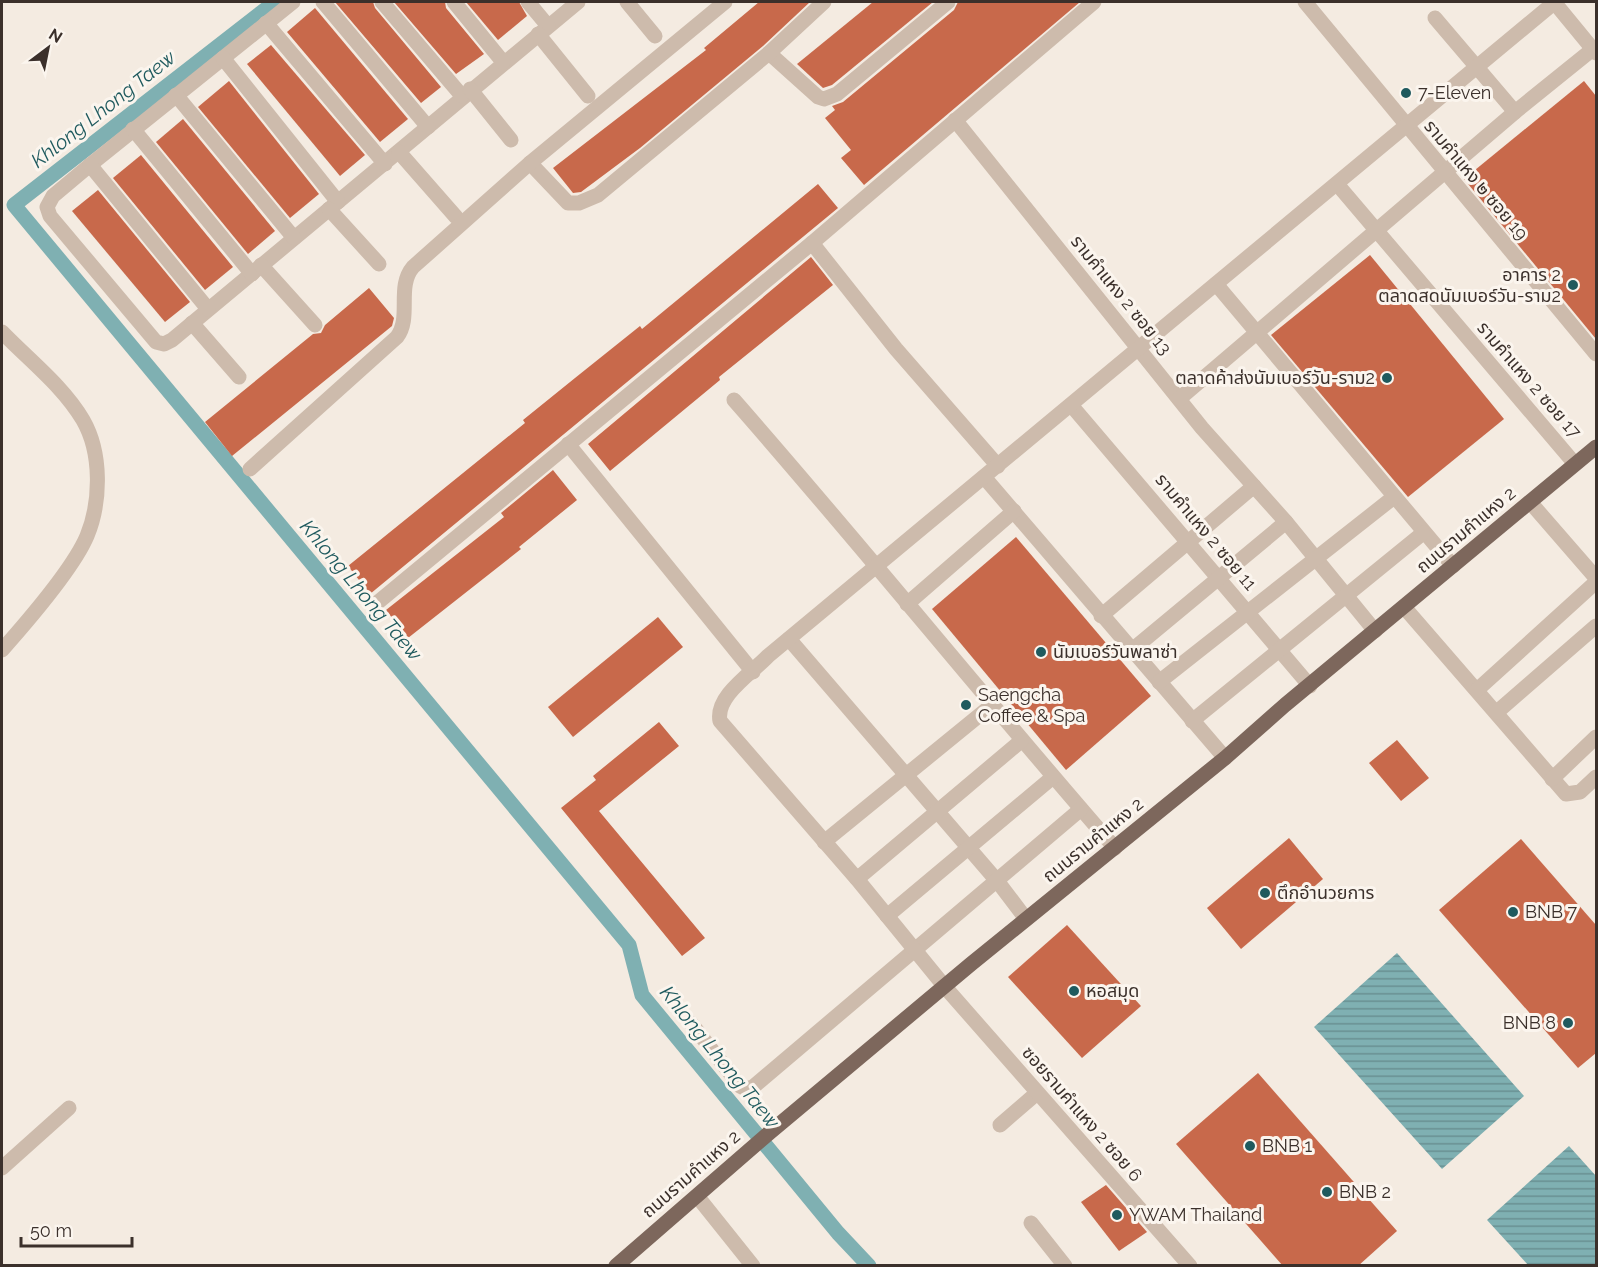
<svg xmlns="http://www.w3.org/2000/svg" width="1598" height="1267" viewBox="0 0 1598 1267" font-family="Raleway,'Noto Sans Thai',sans-serif">
	<style>
		.water { fill: url(#water-rules) }
		.lines { fill: none; stroke-linecap: round; stroke-linejoin: round }
		.canal { stroke: #7fb0b2; stroke-width: 15 }
		.building { fill: #c8694b }
		.minor { stroke: #cdbbac; stroke-width: 15 }
		.major { stroke: #7d675c; stroke-width: 15 }
		.poi-dot { fill: #1f5a5e; stroke: #fbf5ee; stroke-width: 2 }
		.labels { text-anchor: middle; stroke-width: 6; stroke-linejoin: round; paint-order: stroke }
		.poi-label { font-size: 18px; fill: #3b302b; stroke: #fbf5ee; text-anchor: start }
		.street-label { font-size: 18px; fill: #3b302b; stroke: #fbf5ee }
		.water-label { font-size: 20px; font-style: italic; fill: #1f5a5e; stroke: #fbf5ee }
	</style>
	<defs>
		<pattern id="water-rules" width="6" height="5" patternUnits="userSpaceOnUse" patternTransform="scale(1.5)"><rect width="6" height="5" fill="#7fb0b2"/><path d="M0 2.5h6" fill="none" stroke="#699091"/></pattern>
	</defs>
	<rect width="100%" height="100%" fill="#f4ebe1"/>
	<!-- water -->
	<g class="water">
		<polygon points="1397,953 1524,1096 1442,1169 1314,1027"/>
		<polygon points="1569,1146 1596,1176 1596,1265 1528,1265 1487,1220"/>
	</g>
	<g class="lines">
		<!-- canal -->
		<polyline class="canal" points="275,2 14,205 629,945 642,995 838,1233 869,1266"/>
	</g>
	<!-- building -->
	<g class="building">
		<polygon points="335,2 373,2 375,8 441,87 421,103"/>
		<polygon points="394,2 445,2 446,8 484,54 456,74"/>
		<polygon points="466,2 519,2 527,16 498,40"/>
		<polygon points="759,2 810,2 763,46 640,148 581,192 573,193 553,168 706,50 704,48"/>
		<polygon points="873,2 933,2 832,85 823,88 797,64"/>
		<polygon points="958,2 1080,2 864,185 841,158 851,150 825,118 835,110 832,106 843,102 954,10"/>
		<polygon points="315,8 408,119 380,142 287,32"/>
		<polygon points="271,45 365,155 340,176 247,64"/>
		<polygon points="229,81 319,194 290,218 198,107"/>
		<polygon points="1584,81 1596,96 1596,339 1464,179"/>
		<polygon points="183,119 275,231 248,254 156,142"/>
		<polygon points="141,155 233,267 205,290 113,178"/>
		<polygon points="818,184 838,208 370,594 348,566 525,423 523,420 575,378 640,326 642,329"/>
		<polygon points="98,190 190,302 165,322 72,211"/>
		<polygon points="1370,255 1504,419 1408,497 1271,335"/>
		<polygon points="811,257 833,285 719,377 720,380 610,471 588,444"/>
		<polygon points="369,288 394,318 392,326 232,456 205,422 313,334 321,333 325,325"/>
		<polygon points="553,470 577,500 519,547 521,549 408,638 386,610 504,517 501,513"/>
		<polygon points="1016,537 1151,696 1066,770 932,609"/>
		<polygon points="658,617 683,647 573,737 548,707"/>
		<polygon points="659,722 679,746 599,811 705,938 682,956 561,808 596,780 593,776"/>
		<polygon points="1397,740 1429,778 1401,801 1369,763"/>
		<polygon points="1289,838 1323,879 1241,949 1207,908"/>
		<polygon points="1521,839 1596,925 1596,1053 1578,1068 1439,910"/>
		<polygon points="1067,925 1141,1006 1082,1058 1008,977"/>
		<polygon points="1258,1073 1397,1231 1358,1266 1283,1266 1176,1144"/>
		<polygon points="1106,1185 1147,1232 1119,1251 1081,1202"/>
	</g>
	<g class="lines">
		<!-- minor -->
		<g class="minor">
			<polyline points="293,2 90,165 53,196 47,207 50,216 156,342 164,344 172,340 578,2"/>
			<polyline points="323,2 428,127"/>
			<polyline points="382,2 462,96"/>
			<polyline points="454,2 503,62"/>
			<polyline points="528,2 548,26"/>
			<polyline points="627,2 655,36"/>
			<polyline points="1305,2 1596,354"/>
			<polyline points="1554,2 1596,53"/>
			<polyline points="1435,18 1515,112"/>
			<polyline points="266,23 385,164"/>
			<polyline points="538,34 588,96"/>
			<polyline points="769,53 818,97 824,99 837,94 948,2"/>
			<polyline points="223,58 338,202"/>
			<polyline points="470,89 511,140"/>
			<polyline points="176,95 294,238"/>
			<polyline points="955,120 1202,428 1286,522 1375,631"/>
			<polyline points="133,129 252,274"/>
			<polyline points="399,152 456,217"/>
			<polyline points="530,163 568,203 579,203 598,195 769,53 824,2"/>
			<polyline points="90,165 208,309"/>
			<polyline points="1337,184 1575,464"/>
			<polyline points="329,209 379,264"/>
			<polyline points="812,243 896,349 998,466"/>
			<polyline points="261,265 315,325"/>
			<polyline points="1216,284 1453,566"/>
			<polyline points="192,323 239,377"/>
			<path d="M2,332C29,360 63,386 83,420C102,453 101,502 87,536C73,569 26,623 2,650"/>
			<polyline points="1179,399 1515,112 1593,49"/>
			<path d="M734,400C863,547 986,700 1115,848"/>
			<polyline points="1071,405 1310,686"/>
			<polyline points="568,444 753,672"/>
			<path d="M250,469L397,337C412,317 396,287 413,267L530,163L725,2"/>
			<polyline points="984,477 1225,758"/>
			<polyline points="1530,502 1596,578"/>
			<polyline points="377,603 812,243 1094,2"/>
			<polyline points="907,604 1014,511"/>
			<polyline points="1404,607 1566,794 1580,792 1596,777"/>
			<polyline points="1101,616 1254,486"/>
			<polyline points="789,639 998,882 1026,919"/>
			<polyline points="1132,650 1286,522"/>
			<polyline points="1159,682 1394,497"/>
			<polyline points="1477,690 1596,582"/>
			<polyline points="1497,712 1596,626"/>
			<polyline points="1192,721 1423,533"/>
			<polyline points="1552,779 1596,737"/>
			<polyline points="824,842 992,705"/>
			<polyline points="857,879 1021,741"/>
			<polyline points="887,916 1053,777"/>
			<polyline points="691,1023 740,1086 746,1089 753,1087 1081,809"/>
			<polyline points="1000,1125 1037,1093"/>
			<polyline points="2,1168 69,1108"/>
			<polyline points="697,1196 753,1266"/>
			<polyline points="1031,1223 1065,1266"/>
			<path d="M1190,1266L945,987L857,879L720,721C715,696 752,673 768,656L1555,2"/>
		</g>
		<!-- major -->
		<polyline class="major" points="616,1266 769,1133 971,964 1225,758 1285,705 1596,447"/>
	</g>
	<!-- markers -->
	<g class="poi-dot">
		<circle cx="1406" cy="93" r="6"/>
		<circle cx="1573" cy="285" r="6"/>
		<circle cx="1387" cy="378" r="6"/>
		<circle cx="1041" cy="652" r="6"/>
		<circle cx="966" cy="705" r="6"/>
		<circle cx="1265" cy="893" r="6"/>
		<circle cx="1513" cy="912" r="6"/>
		<circle cx="1074" cy="991" r="6"/>
		<circle cx="1568" cy="1023" r="6"/>
		<circle cx="1250" cy="1146" r="6"/>
		<circle cx="1327" cy="1192" r="6"/>
		<circle cx="1117" cy="1215" r="6"/>
	</g>
	<g class="labels">
		<!-- poi labels -->
		<g class="poi-label">
			<text x="1418" y="99">7-Eleven</text>
			<text x="1561" y="281" text-anchor="end">อาคาร 2<tspan x="1561" dy="21">ตลาดสดนัมเบอร์วัน-ราม2</tspan></text>
			<text x="1375" y="384" text-anchor="end">ตลาดค้าส่งนัมเบอร์วัน-ราม2</text>
			<text x="1053" y="658">นัมเบอร์วันพลาซ่า</text>
			<text x="978" y="701">Saengcha<tspan x="978" dy="21">Coffee &amp; Spa</tspan></text>
			<text x="1277" y="899">ตึกอำนวยการ</text>
			<text x="1525" y="918">BNB 7</text>
			<text x="1086" y="997">หอสมุด</text>
			<text x="1556" y="1029" text-anchor="end">BNB 8</text>
			<text x="1262" y="1152">BNB 1</text>
			<text x="1339" y="1198">BNB 2</text>
			<text x="1129" y="1221">YWAM Thailand</text>
		</g>
		<!-- street labels -->
		<g class="street-label">
			<text transform="translate(1476 180) rotate(50)" y="6">รามคำแหง ๒ ซอย 19</text>
			<text transform="translate(1121 295) rotate(51)" y="6">รามคำแหง 2 ซอย 13</text>
			<text transform="translate(1529 380) rotate(49)" y="6">รามคำแหง 2 ซอย 17</text>
			<text transform="translate(1466 530) rotate(-40)" y="6">ถนนรามคำแหง 2</text>
			<text transform="translate(1206 532) rotate(50)" y="6">รามคำแหง 2 ซอย 11</text>
			<text transform="translate(1093 840) rotate(-39)" y="6">ถนนรามคำแหง 2</text>
			<text transform="translate(1082 1114) rotate(49)" y="6">ซอยรามคำแหง 2 ซอย 6</text>
			<text transform="translate(691 1174) rotate(-41)" y="6">ถนนรามคำแหง 2</text>
		</g>
		<!-- water labels -->
		<g class="water-label">
			<text transform="translate(103 109) rotate(-38)" y="7">Khlong Lhong Taew</text>
			<text transform="translate(361 590) rotate(50)" y="7">Khlong Lhong Taew</text>
			<text transform="translate(720 1057) rotate(51)" y="7">Khlong Lhong Taew</text>
		</g>
	</g>
	<!-- border -->
	<rect width="1598" height="1267" fill="none" stroke="#3b302b" stroke-width="6"/>
	<!-- north arrow -->
	<g transform="translate(48 48) rotate(32)" stroke="#fbf5ee" stroke-width="4.5" paint-order="stroke">
	<path d="M0-4.5L10 22L0 15L-10 22Z" fill="#3b302b"/>
	<text y="-9" font-size="16" font-weight="bold" text-anchor="middle" fill="#3b302b">N</text>
	</g>
	<!-- scale -->
	<path d="M21 1237v9h111v-9" fill="none" stroke="#3b302b" stroke-width="3"/>
	<text x="30" y="1237" font-size="18" fill="#3b302b" stroke="#fbf5ee" stroke-width="4.5" paint-order="stroke">50 m</text>
</svg>
